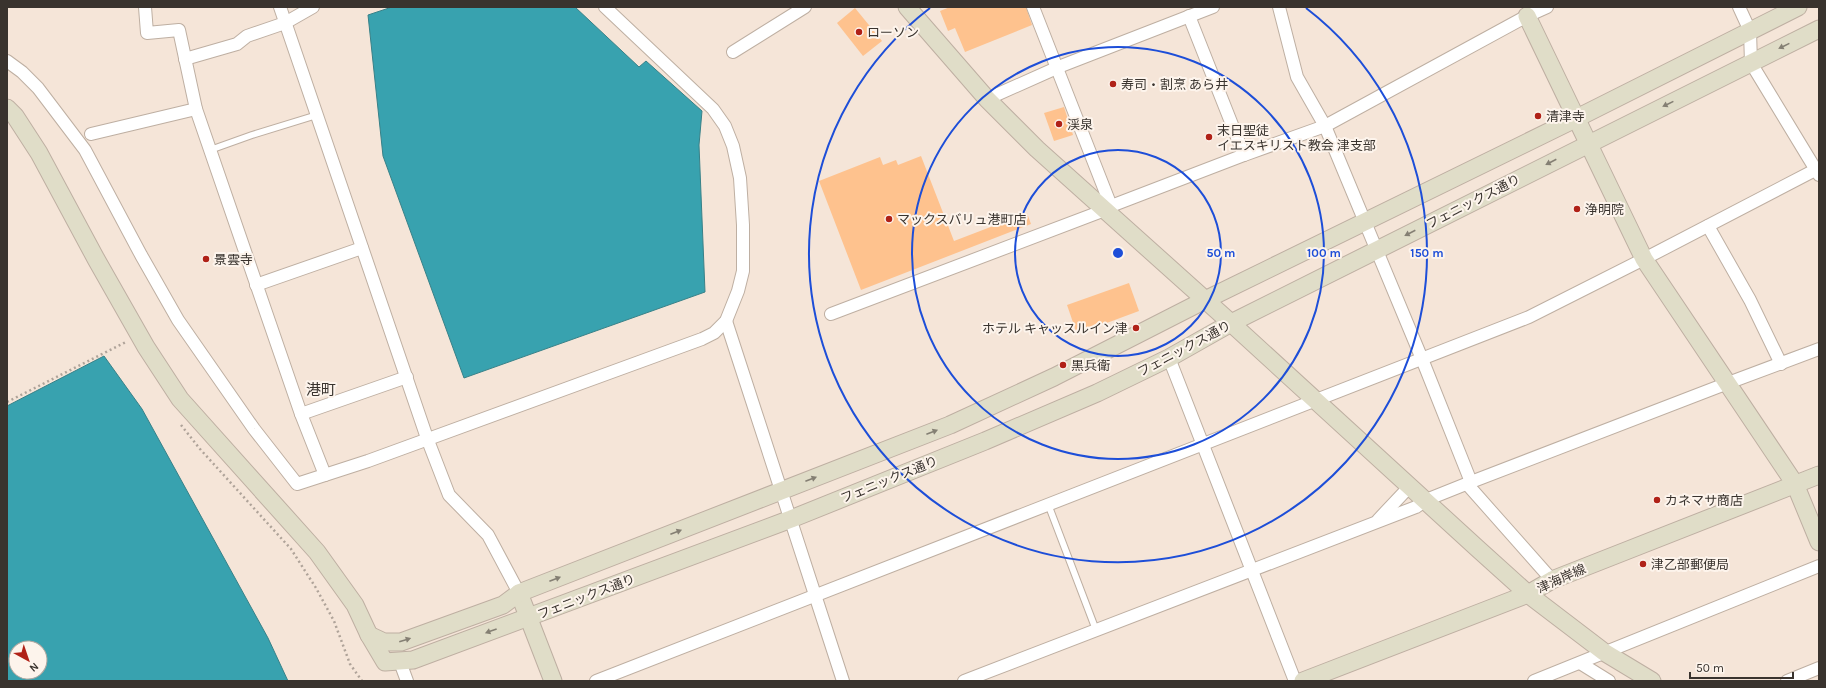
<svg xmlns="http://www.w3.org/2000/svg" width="1826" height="688" viewBox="0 0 1826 688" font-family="Karla,'Noto Sans JP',sans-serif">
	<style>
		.water { fill: #38a2af; stroke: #388188; fill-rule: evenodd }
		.building { fill: #fec28e }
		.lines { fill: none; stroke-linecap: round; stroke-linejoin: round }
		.lane-casing { stroke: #beafa2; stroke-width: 8 }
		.street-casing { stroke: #beafa2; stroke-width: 14 }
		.secondary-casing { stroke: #beafa2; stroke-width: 19 }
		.path { stroke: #afa399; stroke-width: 2.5; stroke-dasharray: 2 3; stroke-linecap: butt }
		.lane { stroke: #fff; stroke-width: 6 }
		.street { stroke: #fff; stroke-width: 12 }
		.secondary { stroke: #e0ddc8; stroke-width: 17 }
		.oneway { fill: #847f73 }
		.ring { fill: none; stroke: #1d4ed8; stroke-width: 2 }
		.poi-dot { fill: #b02117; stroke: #fdf4ec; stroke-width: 1.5 }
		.labels { text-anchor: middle; stroke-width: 4; stroke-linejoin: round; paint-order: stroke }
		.poi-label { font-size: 13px; fill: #39332e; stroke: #fdf4ec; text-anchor: start }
		.street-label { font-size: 13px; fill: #39332e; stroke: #fdf4ec }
		.quarter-label { font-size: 15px; fill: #39332e; stroke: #fdf4ec }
		.centre { fill: #1d4ed8; stroke: #fdf4ec; stroke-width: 2 }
		.ring-label { font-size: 12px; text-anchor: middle; font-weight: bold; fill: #1d4ed8; stroke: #fdf4ec; stroke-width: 4; stroke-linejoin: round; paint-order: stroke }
	</style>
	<rect width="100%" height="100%" fill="#f5e5d8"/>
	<!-- water -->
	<g class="water">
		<polygon points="392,7 575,7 639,67 646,61 702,111 699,145 705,292 464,378 383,156 368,15"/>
		<path d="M104,356L142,409L268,638L288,681H7V406ZM16,648H40V672H16Z"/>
	</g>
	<!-- building -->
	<g class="building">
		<polygon points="950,7 1026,7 1032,25 965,52 955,28 948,31 940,11"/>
		<polygon points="855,8 882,41 863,56 837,23"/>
		<polygon points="1064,107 1073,135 1054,141 1044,113"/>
		<polygon points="921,156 954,241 1027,213 1031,224 861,290 819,181 880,157 883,165 896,160 898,165"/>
		<polygon points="1129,283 1139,311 1077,334 1067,305"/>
	</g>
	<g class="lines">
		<defs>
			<g id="lane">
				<polyline points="210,150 252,135 317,115"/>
				<polyline points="1048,504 1096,630"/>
			</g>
			<g id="street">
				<polyline points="145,7 147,33 179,30 196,109 301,414 325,475"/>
				<polyline points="280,7 427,438 449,495 488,535 519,593"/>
				<polyline points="1033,7 1111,206"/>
				<polyline points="1279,7 1297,77 1325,126 1422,359 1471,482"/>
				<polyline points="1739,7 1750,31 1751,63 1819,175"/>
				<polyline points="1189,16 1244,155"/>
				<polyline points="733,52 805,7"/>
				<polyline points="185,59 237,44 247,36 285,23 313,7"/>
				<polyline points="7,61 22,72 38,88 85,150 141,255 178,320 254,429 297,484 368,461 702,339 714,333 726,321 738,291 743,271 743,225 740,178 733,146 725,126 713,109 605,7"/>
				<polyline points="987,99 1061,66 1213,7"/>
				<polyline points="91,134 196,109"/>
				<polyline points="1708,226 1750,300 1781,364"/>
				<polyline points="256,285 362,248"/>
				<polyline points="831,314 1105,210 1111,206 1244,155 1325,126 1527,16 1547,7"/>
				<polyline points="726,321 843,681"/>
				<polyline points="1169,358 1295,681"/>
				<polyline points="301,414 407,377"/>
				<polyline points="1467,484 1552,580"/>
				<polyline points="1378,520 1410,486"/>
				<polyline points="400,662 407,681"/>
				<polyline points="1580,663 1609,681"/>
				<polyline points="596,681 1529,317 1644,259 1819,168"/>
				<polyline points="964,681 1416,507 1426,500 1471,482 1728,383 1819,349"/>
				<polyline points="1534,681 1819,566"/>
				<polyline points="1787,681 1819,668"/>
			</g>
			<g id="secondary">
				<polyline points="907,7 987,99 1037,149 1231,323 1477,548 1528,594 1604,652 1652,681"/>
				<polyline points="1527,16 1644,259 1795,484 1819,542"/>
				<polyline points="7,108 15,116 39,153 96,259 146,347 180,399 317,552 355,605 369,635 385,662 413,660 791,519 985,441 1097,393 1169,358 1231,323 1819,29"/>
				<polyline points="519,593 553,681"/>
				<polyline points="369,635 384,642 401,642 503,605 519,593 950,425 1054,377 1205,300 1577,118 1798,7"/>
				<polyline points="1303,681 1528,594 1552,580 1819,475"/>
			</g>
		</defs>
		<!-- lane casing -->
		<use href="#lane" class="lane-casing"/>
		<!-- street casing -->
		<use href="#street" class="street-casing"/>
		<!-- secondary casing -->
		<use href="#secondary" class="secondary-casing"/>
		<!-- path -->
		<g class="path">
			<polyline points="7,402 126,342"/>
			<polyline points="181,425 200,449 291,549 316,588 334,621 350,664 362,681"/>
		</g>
		<!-- lane -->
		<use href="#lane" class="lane"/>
		<!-- street -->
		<use href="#street" class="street"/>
		<!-- secondary -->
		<use href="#secondary" class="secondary"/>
	</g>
	<!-- one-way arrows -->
	<defs><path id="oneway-solid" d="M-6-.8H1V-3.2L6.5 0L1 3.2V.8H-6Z"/></defs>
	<g class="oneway">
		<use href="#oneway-solid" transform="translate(1784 46) rotate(154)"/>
		<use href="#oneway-solid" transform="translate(1668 104) rotate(154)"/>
		<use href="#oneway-solid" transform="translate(1551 162) rotate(153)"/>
		<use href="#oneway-solid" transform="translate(1410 233) rotate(153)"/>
		<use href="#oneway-solid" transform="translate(932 432) rotate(-21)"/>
		<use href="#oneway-solid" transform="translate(811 479) rotate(-21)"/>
		<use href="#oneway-solid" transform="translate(676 532) rotate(-21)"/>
		<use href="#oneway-solid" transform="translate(555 579) rotate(-21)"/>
		<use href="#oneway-solid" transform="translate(491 631) rotate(160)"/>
		<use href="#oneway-solid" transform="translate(405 640) rotate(-17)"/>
	</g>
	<!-- distance rings -->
	<g class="ring">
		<circle cx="1118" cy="253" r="103"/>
		<circle cx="1118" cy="253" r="206"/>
		<path d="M1306 8A309 309 0 1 1 930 8"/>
	</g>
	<!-- markers -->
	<g class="poi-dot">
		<circle cx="859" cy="32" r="4"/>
		<circle cx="1113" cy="84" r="4"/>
		<circle cx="1538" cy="116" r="4"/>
		<circle cx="1059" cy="124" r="4"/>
		<circle cx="1209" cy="137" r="4"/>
		<circle cx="1577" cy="209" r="4"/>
		<circle cx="889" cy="219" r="4"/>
		<circle cx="206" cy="259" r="4"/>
		<circle cx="1136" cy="328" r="4"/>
		<circle cx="1063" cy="365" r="4"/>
		<circle cx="1657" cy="500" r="4"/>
		<circle cx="1643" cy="564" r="4"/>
	</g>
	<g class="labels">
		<!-- poi labels -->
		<g class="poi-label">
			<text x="867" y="37">ローソン</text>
			<text x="1121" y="89">寿司・割烹 あら井</text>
			<text x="1546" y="121">清津寺</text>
			<text x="1067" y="129">渓泉</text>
			<text x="1217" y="135">末日聖徒<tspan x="1217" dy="15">イエスキリスト教会 津支部</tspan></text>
			<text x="1585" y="214">浄明院</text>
			<text x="897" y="224">マックスバリュ港町店</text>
			<text x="214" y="264">景雲寺</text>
			<text x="1128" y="333" text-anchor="end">ホテル キャッスルイン津</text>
			<text x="1071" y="370">黒兵衛</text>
			<text x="1665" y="505">カネマサ商店</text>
			<text x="1651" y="569">津乙部郵便局</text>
		</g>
		<!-- street labels -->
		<g class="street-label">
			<text transform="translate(1473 201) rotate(-27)" y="5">フェニックス通り</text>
			<text transform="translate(1184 348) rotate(-28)" y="5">フェニックス通り</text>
			<text transform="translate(889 479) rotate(-22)" y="5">フェニックス通り</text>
			<text transform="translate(1561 578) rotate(-24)" y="5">津海岸線</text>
			<text transform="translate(586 596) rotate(-21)" y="5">フェニックス通り</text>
		</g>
		<!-- quarter labels -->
		<g class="quarter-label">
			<text x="321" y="395">港町</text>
		</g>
	</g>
	<circle cx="1118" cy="253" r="6" class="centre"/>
	<g class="ring-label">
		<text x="1221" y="257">50 m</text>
		<text x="1324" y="257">100 m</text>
		<text x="1427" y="257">150 m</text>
	</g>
	<!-- border -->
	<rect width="1826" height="688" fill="none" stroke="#39332e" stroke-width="16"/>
	<!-- north arrow -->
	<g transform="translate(28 660) rotate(140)"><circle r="19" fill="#fdf4ec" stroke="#afa7a0"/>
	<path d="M0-3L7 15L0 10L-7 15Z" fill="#b02117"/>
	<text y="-6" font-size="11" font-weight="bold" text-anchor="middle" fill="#39332e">N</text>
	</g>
	<!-- scale -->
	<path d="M1690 672v6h103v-6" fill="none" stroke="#39332e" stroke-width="2"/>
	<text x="1696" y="672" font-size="12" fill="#39332e" stroke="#fdf4ec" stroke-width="3" paint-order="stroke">50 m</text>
</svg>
